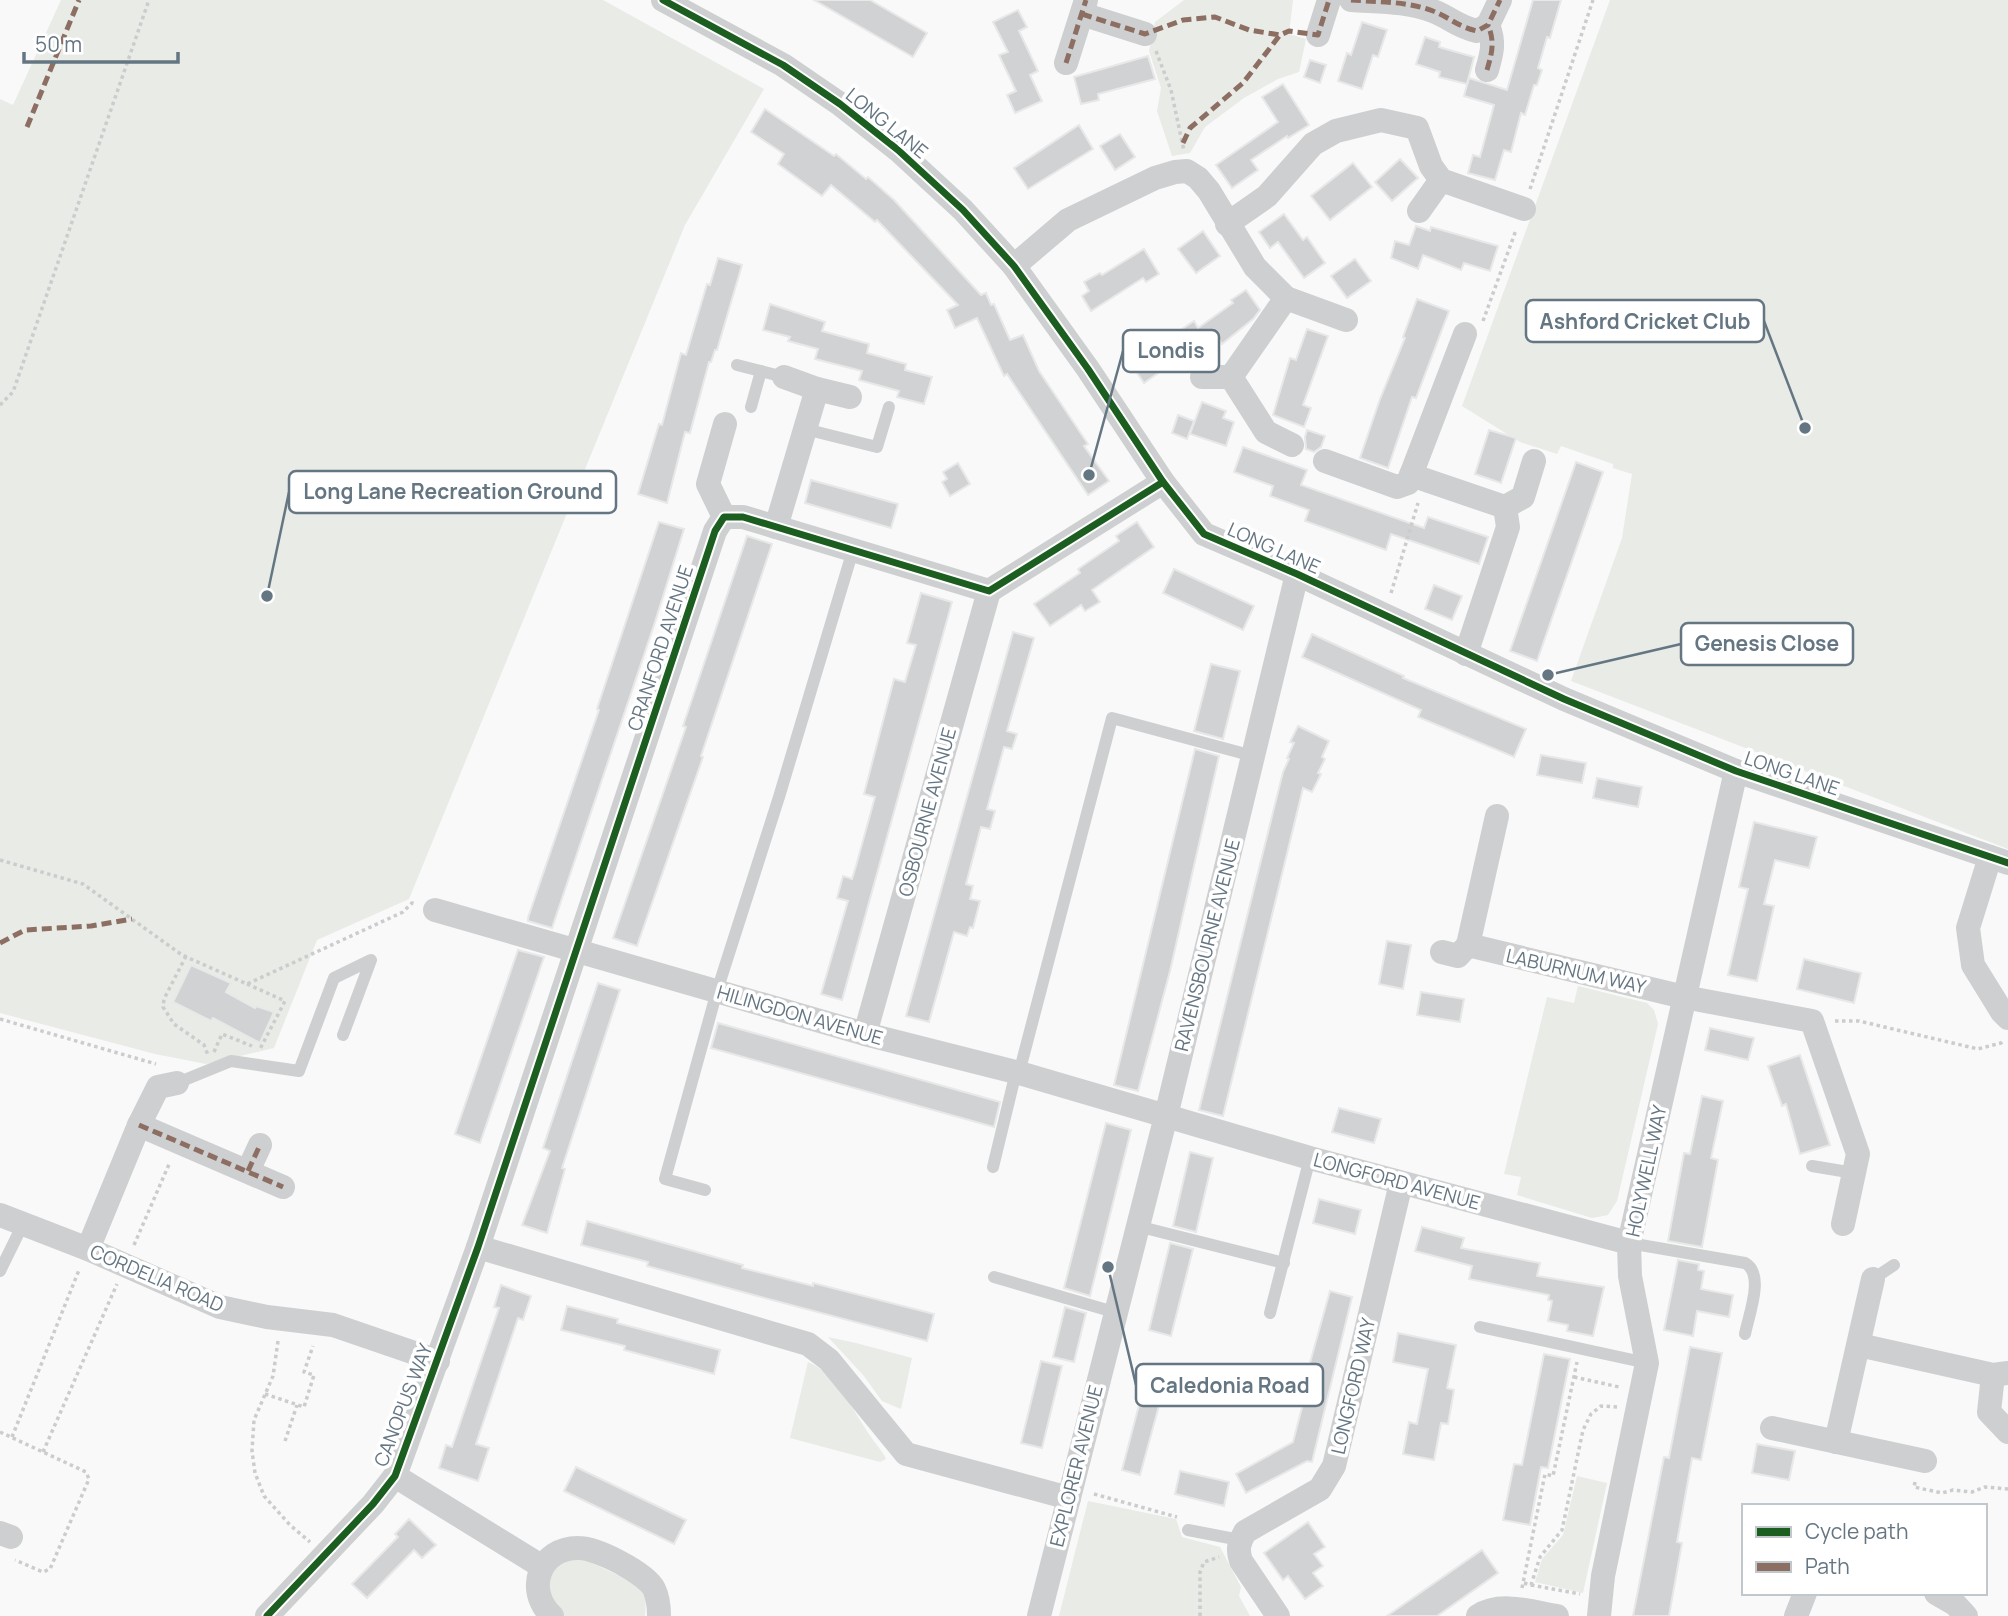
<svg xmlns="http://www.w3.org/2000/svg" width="2008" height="1616" viewBox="0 0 2008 1616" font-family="Manrope,sans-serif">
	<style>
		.green { fill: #e8ebe6 }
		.building { fill: #d0d2d3; stroke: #e8e8e8; stroke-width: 2 }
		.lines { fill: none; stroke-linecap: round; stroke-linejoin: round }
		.path { stroke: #cbcccd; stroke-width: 3.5; stroke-dasharray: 3.5 3.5; stroke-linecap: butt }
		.lane { stroke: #cecfd0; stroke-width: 12 }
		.street { stroke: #cecfd0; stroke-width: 24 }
		.quiet { stroke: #8d6e63; stroke-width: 5; stroke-dasharray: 10 5; stroke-linecap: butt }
		.cycleway-casing { stroke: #fff; stroke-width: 11 }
		.cycleway { stroke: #1b5e20; stroke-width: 7 }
		.labels { text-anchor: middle; stroke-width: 7; stroke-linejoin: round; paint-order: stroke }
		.street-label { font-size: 19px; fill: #657683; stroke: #fff }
		.leader { fill: none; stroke: #657683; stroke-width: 2.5 }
		.callout-dot { fill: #657683; stroke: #fff; stroke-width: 2.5 }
		.callout { fill: #fff; stroke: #657683; stroke-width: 2.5 }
		.callout-label { font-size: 21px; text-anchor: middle; font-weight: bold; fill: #657683 }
	</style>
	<rect width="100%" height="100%" fill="#f9f9f9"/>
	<!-- green -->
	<g class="green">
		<polygon points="61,0 603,0 764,89 685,225 409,899 317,940 274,1048 206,1064 155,1054 0,1013 0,99 13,105"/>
		<polygon points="1184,0 1293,0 1289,34 1306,39 1299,72 1278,79 1244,98 1205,127 1190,153 1172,156 1157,111 1161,88 1149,51 1155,22"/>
		<polygon points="1610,0 2008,0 2008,849 1571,681 1622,538 1632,474 1613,468 1613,464 1561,446 1557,454 1520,442 1462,406"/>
		<polygon points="1578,986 1647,1003 1654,1010 1658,1024 1617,1201 1608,1215 1592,1218 1517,1195 1521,1177 1504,1174 1547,997 1574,1003"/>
		<polygon points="828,1337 856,1343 912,1358 901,1409 882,1401 864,1376"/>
		<path d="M808,1362C838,1374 853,1412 871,1437C876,1445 882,1450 886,1459L880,1462L790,1438Z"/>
		<polygon points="1577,1476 1607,1483 1583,1593 1535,1582 1542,1559 1563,1535"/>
		<polygon points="1088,1501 1176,1519 1182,1537 1220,1547 1241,1587 1239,1596 1250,1616 1059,1616"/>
		<polygon points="577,1556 635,1583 646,1599 645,1616 563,1616 545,1588 547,1568"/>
	</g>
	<!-- building -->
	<g class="building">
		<polygon points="814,0 870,0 927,33 913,57"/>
		<polygon points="1533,0 1561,0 1550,38 1547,37 1538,68 1542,70 1537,85 1534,85 1525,115 1521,113 1511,152 1504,150 1495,180 1468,173 1473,155 1480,157 1494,105 1464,96 1469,78 1507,90"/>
		<polygon points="1018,10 1027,27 1019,31 1038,71 1030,75 1042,101 1015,113 1007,95 1016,91 999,55 1008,52 993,22"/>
		<polygon points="1362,22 1387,30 1378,57 1373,55 1362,89 1338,81 1347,53 1351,55"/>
		<polygon points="1425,37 1440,42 1439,47 1474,57 1467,84 1439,77 1440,72 1416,64"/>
		<polygon points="1148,56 1155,79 1098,94 1099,100 1081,104 1074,77"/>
		<polygon points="1310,60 1326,65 1320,83 1304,77"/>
		<polygon points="1283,84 1309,125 1288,138 1287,136 1251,160 1258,170 1232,188 1216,165 1278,122 1262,97"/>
		<polygon points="765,109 834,156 836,154 866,179 868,177 894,200 981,295 986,293 991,305 994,304 1010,340 1023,335 1039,371 1088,444 1084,446 1109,481 1088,495 1007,374 1004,376 977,318 955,328 947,310 958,305 877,220 875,222 831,185 822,196 778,164 784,154 751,132"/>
		<polygon points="1079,125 1093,149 1028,189 1014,168"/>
		<polygon points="1120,134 1135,157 1115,170 1100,146"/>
		<polygon points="1400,159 1418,178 1392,201 1375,182"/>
		<polygon points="1353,163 1372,187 1330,220 1311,196"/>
		<polygon points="1284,214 1303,240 1307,237 1325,263 1304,278 1278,242 1270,248 1259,232"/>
		<polygon points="1416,226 1430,231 1431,227 1498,246 1490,271 1464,263 1461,270 1423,255 1418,269 1391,258 1395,241 1409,245"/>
		<polygon points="1203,231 1220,256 1196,273 1178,249"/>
		<polygon points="1144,249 1159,274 1146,282 1143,278 1091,311 1082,296 1089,291 1084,282 1100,273 1102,275"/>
		<polygon points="718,258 742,265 717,350 715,350 711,362 709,362 690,433 685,432 667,503 638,494 659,424 662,425 681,353 686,355 707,284 710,285"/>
		<polygon points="1355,259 1371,281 1347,298 1331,276"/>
		<polygon points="1246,290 1260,310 1253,319 1222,344 1218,338 1184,362 1181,357 1144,383 1131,364 1194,321 1198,328 1233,303 1231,300"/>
		<polygon points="1417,299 1449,311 1416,398 1412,397 1388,468 1360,458 1380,399 1405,338 1403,337"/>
		<polygon points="770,304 825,322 822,331 869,344 867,353 906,364 905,370 932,377 924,404 897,397 899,391 859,380 862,371 815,359 818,349 788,341 790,337 763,330"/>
		<polygon points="1307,329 1328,336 1303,405 1311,408 1304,427 1273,415 1290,358 1296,360"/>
		<polygon points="1202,402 1226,411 1223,418 1234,422 1226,446 1190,434"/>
		<polygon points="1178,415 1194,421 1187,439 1172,433"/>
		<polygon points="1307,430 1325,436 1321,447 1314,452 1306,449 1305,437"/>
		<polygon points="1489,430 1516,438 1501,483 1475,474"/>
		<polygon points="1243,447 1307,470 1301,485 1424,528 1428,517 1488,537 1479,564 1391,534 1386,550 1305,521 1309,510 1270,496 1273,486 1234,472"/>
		<polygon points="1576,462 1603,472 1537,661 1510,651"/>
		<polygon points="958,463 970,484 950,496 942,482 947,479 943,472"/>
		<polygon points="811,480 898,504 891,528 805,503"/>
		<polygon points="659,522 684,529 654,625 552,928 528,921 528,918 599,710 597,709"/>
		<polygon points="1137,522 1154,547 1092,590 1100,602 1085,611 1081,605 1050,626 1034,604 1080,573 1078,569 1119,541 1116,536"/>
		<polygon points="747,536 772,544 701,756 703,757 637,946 613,938 686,727 683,726"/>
		<polygon points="1174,569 1254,606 1243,630 1163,593"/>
		<polygon points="1434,585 1462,596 1452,620 1425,609"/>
		<polygon points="921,593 952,602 842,1000 821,994 848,901 837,898 843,876 852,879 856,866 875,797 864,794 894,679 905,682 916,645 907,643"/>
		<polygon points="1013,632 1034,638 1007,731 1017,734 1012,749 1004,747 987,809 995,811 990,829 981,827 966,884 973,886 970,899 980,901 973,928 970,927 967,936 954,932 929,1022 906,1016"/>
		<polygon points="1312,634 1404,676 1403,678 1526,729 1514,757 1418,717 1421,710 1302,657"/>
		<polygon points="1211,664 1240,671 1223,739 1194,731"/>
		<polygon points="1298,726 1329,741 1322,757 1325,759 1318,773 1321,774 1312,792 1303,788 1223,1116 1199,1110 1283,772 1289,759 1287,758 1294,743 1290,742"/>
		<polygon points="1195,749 1219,756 1170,971 1138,1091 1114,1085"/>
		<polygon points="1541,755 1586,763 1582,783 1537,775"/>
		<polygon points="1597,778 1642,787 1638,807 1593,798"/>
		<polygon points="1754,822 1817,837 1809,868 1775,860 1764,904 1774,906 1757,981 1728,975 1748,889 1739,887"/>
		<polygon points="1387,941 1411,945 1403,989 1379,984"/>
		<polygon points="518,950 544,957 480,1143 455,1134"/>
		<polygon points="1804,959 1861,973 1854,1003 1797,989"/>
		<polygon points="191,965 231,983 226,992 255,1008 256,1006 274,1012 260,1043 213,1018 211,1021 173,1002"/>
		<polygon points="598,983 620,990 562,1168 565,1169 547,1233 522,1225 550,1151 543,1148"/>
		<polygon points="1421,992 1464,999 1460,1022 1417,1015"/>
		<polygon points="718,1023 1000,1102 994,1127 711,1048"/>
		<polygon points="1710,1028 1754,1038 1748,1060 1705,1050"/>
		<polygon points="1800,1055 1830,1145 1800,1154 1786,1104 1782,1106 1768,1066"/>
		<polygon points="1702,1096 1723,1101 1711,1158 1718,1160 1702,1247 1668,1241 1684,1153 1690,1154"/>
		<polygon points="1339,1108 1381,1119 1374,1143 1332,1132"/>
		<polygon points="1106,1123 1131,1130 1090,1296 1064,1288"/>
		<polygon points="1190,1152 1213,1158 1196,1232 1173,1226"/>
		<polygon points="1319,1199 1361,1210 1355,1234 1313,1223"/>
		<polygon points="587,1221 743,1265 742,1268 813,1286 813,1283 934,1314 927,1341 750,1294 647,1266 648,1262 581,1245"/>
		<polygon points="1422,1227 1464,1238 1461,1248 1540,1263 1537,1276 1604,1287 1593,1336 1567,1331 1568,1325 1548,1321 1552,1301 1548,1300 1549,1295 1469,1279 1472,1266 1415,1251"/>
		<polygon points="1170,1243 1193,1249 1171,1336 1149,1330"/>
		<polygon points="1678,1260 1699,1264 1698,1270 1704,1271 1701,1289 1733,1295 1729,1317 1697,1311 1693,1336 1664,1330"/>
		<polygon points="501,1285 531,1296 523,1320 518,1318 476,1444 489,1448 478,1481 439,1468 446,1445 452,1447 499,1308 494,1307"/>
		<polygon points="1330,1291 1352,1297 1312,1462 1307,1461 1246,1493 1236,1474 1293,1442 1305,1396 1301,1395"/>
		<polygon points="567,1306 618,1319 617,1323 720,1350 714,1374 624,1350 625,1346 561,1330"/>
		<polygon points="1065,1307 1086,1313 1074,1362 1053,1357"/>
		<polygon points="1398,1333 1456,1345 1447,1388 1454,1390 1448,1424 1441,1423 1434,1460 1403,1454 1409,1422 1417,1424 1428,1369 1393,1362"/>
		<polygon points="1690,1347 1722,1353 1701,1460 1692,1458 1677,1542 1682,1543 1669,1616 1633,1616 1664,1457 1669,1458"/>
		<polygon points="1544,1354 1570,1359 1548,1468 1541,1467 1530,1525 1503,1520 1514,1464 1522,1465"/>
		<polygon points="1041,1361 1062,1366 1042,1448 1021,1443"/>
		<polygon points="1144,1386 1163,1391 1140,1475 1122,1470"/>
		<polygon points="1757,1444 1795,1451 1789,1480 1752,1473"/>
		<polygon points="576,1467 686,1520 674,1544 564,1491"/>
		<polygon points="1180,1471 1229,1482 1224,1506 1175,1494"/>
		<polygon points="409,1519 436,1545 422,1558 414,1550 367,1598 352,1584 398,1537 395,1534"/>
		<polygon points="1308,1522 1325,1547 1314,1554 1323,1566 1313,1573 1323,1586 1305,1599 1288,1576 1283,1580 1264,1553"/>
		<polygon points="1482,1550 1498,1573 1437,1616 1387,1616"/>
	</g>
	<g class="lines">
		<!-- path -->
		<g class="path">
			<polyline points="1156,51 1171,90 1184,151"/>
			<polyline points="1530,189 1593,0"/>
			<polyline points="1483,321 1516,230"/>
			<polyline points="0,405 13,392 149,0"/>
			<polyline points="1391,593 1418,503"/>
			<polyline points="0,860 83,884 182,955 247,984 403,912 412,903 415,904"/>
			<polyline points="186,956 164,999 163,1007 174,1024 204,1045 208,1055"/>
			<polyline points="247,984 285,1001 260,1049"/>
			<polyline points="0,1019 156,1064"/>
			<polyline points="1835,1021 1859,1021 1978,1049 2001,1043 2004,1040"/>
			<polyline points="214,1052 222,1034 252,1046"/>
			<polyline points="134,1245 170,1162"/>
			<polyline points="278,1341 273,1376 254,1420 252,1451 255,1473 264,1496 290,1525 310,1542"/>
			<polyline points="1574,1377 1619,1387"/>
			<polyline points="265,1394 304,1407 314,1375 304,1372 313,1346"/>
			<polyline points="0,1432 86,1472 89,1479 50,1569 43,1572 15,1560"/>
			<polyline points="12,1437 79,1270"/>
			<polyline points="285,1441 297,1405"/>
			<polyline points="43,1452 117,1284"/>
			<polyline points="1915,1482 1914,1487 1942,1493 1953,1490 1972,1492 1985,1487 2008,1489"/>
			<polyline points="1094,1494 1177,1517"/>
			<polyline points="1524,1583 1531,1585 1540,1557 1562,1530 1583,1430 1591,1414 1601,1406 1617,1407"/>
			<polyline points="1531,1585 1580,1594"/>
			<polyline points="1522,1588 1545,1474 1553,1476 1577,1362"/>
			<polyline points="1200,1616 1200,1572 1204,1562 1219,1557"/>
		</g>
		<!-- lane -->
		<g class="lane">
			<polyline points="737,365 784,377"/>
			<polyline points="751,407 761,371"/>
			<polyline points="805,429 877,447 889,407"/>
			<polyline points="1019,1073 1112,718 1253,756"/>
			<polyline points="177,1083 231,1061 299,1071 334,978 371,960 343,1035"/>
			<polyline points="1812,1166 1854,1173"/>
			<polyline points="993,1167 1016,1072"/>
			<polyline points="705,1190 665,1179 717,991 779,797 853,550"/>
			<polyline points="1137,1226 1284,1263"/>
			<path d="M1629,1243L1745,1263C1765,1274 1749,1314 1745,1334"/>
			<polyline points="0,1271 23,1224"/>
			<polyline points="994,1277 1114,1312"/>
			<polyline points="1873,1279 1894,1265"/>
			<polyline points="1270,1313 1310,1158"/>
			<polyline points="1480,1327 1647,1363"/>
			<polyline points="1188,1530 1240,1540"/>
		</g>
		<!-- street -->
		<g class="street">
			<polyline points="663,0 783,65 840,104 898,150 963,210 1014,266 1088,369 1163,482 1204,534 1297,574 1564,699 1736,771 2008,863"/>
			<path d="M1351,0C1378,2 1406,1 1433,11C1451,18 1456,26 1477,31L1488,25L1500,0"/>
			<polyline points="1082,14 1145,34"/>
			<polyline points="1318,35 1329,0"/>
			<polyline points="1066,63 1086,0"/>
			<path d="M1487,70C1492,53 1495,42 1488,25"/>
			<polyline points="1419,211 1441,180"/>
			<polyline points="1227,224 1267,196 1313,144 1336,131 1381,120 1417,128 1431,166 1441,180 1524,209"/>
			<polyline points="1014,266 1068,220 1155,178 1175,172 1187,171 1198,178 1209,191 1255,267 1286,298 1346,320"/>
			<polyline points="1286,298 1231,377 1266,432 1292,445"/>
			<polyline points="1465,334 1411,475 1505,507 1508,527 1466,654"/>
			<polyline points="1202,377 1231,377"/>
			<polyline points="817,389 850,397"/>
			<polyline points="1325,461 1397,487 1408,483 1411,475"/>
			<polyline points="1505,507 1523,497 1534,461"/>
			<polyline points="724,517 708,484 725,424"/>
			<polyline points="776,527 817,389 784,377"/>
			<polyline points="1990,857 1968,928 1973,965 2002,1012 2008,1018"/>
			<polyline points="435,910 865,1034 1016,1072 1310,1158 1629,1243"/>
			<polyline points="1468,945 1497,816"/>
			<polyline points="1442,952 1458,956 1468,945 1684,997 1812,1021 1858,1154 1843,1224"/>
			<polyline points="865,1034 989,591"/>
			<polyline points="139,1125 283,1187"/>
			<polyline points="248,1171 260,1145"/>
			<polyline points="0,1215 88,1249 220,1307 267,1317 333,1325 438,1361"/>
			<polyline points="478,1247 808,1344 829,1360 906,1454 1069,1498"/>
			<polyline points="88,1249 139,1125 158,1087 177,1083"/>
			<polyline points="1859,1345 1993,1375 2008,1373"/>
			<polyline points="1993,1375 1989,1412 2008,1432"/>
			<polyline points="1772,1428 1925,1461"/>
			<polyline points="1836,1442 1873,1279"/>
			<polyline points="395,1476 541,1566"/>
			<polyline points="0,1533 11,1537"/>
			<polyline points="1936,1593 1955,1604 1966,1616"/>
			<polyline points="267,1616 373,1504 395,1476 478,1247 715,531 724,517 743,517 989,591 1163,482"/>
			<path d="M552,1616C524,1590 540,1547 579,1548C597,1548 646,1573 654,1589C658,1597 659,1607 659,1616"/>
			<polyline points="1039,1616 1166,1116 1297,574"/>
			<path d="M1278,1616L1241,1561C1237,1549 1239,1543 1245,1532L1320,1489L1334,1466L1401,1183"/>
			<path d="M1478,1616C1500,1601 1532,1612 1557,1616"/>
			<polyline points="1599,1616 1603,1576 1647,1363 1630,1276 1629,1243 1736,771"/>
			<polyline points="1796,1616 1805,1593"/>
		</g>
		<!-- quiet -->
		<g class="quiet">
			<path d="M1351,0C1378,2 1406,1 1433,11C1451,18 1456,26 1477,31L1488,25L1500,0"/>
			<polyline points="1082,14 1145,34 1183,20 1215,17 1249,30 1280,35 1289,31 1318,35 1329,0"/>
			<polyline points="1066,63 1086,0"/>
			<path d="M1487,70C1492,53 1495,42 1488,25"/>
			<polyline points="27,127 79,0"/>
			<polyline points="1183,143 1190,128 1243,83 1280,35"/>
			<polyline points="0,943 25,930 91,926 132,919"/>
			<polyline points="139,1125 283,1187"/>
			<polyline points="248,1171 260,1145"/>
		</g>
		<defs>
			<g id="cycleway">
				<polyline points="663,0 783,65 840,104 898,150 963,210 1014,266 1088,369 1163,482 1204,534 1297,574 1564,699 1736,771 2008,863"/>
				<polyline points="267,1616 373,1504 395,1476 478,1247 715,531 724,517 743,517 989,591 1163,482"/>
			</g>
		</defs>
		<!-- cycleway casing -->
		<use href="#cycleway" class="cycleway-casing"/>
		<!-- cycleway -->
		<use href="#cycleway" class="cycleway"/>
	</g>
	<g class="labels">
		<!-- street labels -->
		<g class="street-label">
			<text transform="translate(887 123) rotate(39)" y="7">LONG LANE</text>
			<text transform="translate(1274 548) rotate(24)" y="7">LONG LANE</text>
			<text transform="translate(660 648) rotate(-72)" y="7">CRANFORD AVENUE</text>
			<text transform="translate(1792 773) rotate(19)" y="7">LONG LANE</text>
			<text transform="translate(927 812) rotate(-75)" y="7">OSBOURNE AVENUE</text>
			<text transform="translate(1207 945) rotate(-76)" y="7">RAVENSBOURNE AVENUE</text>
			<text transform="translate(1576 971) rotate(13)" y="7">LABURNUM WAY</text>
			<text transform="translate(800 1015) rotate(16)" y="7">HILINGDON AVENUE</text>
			<text transform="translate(1646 1171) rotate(-78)" y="7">HOLYWELL WAY</text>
			<text transform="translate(1397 1181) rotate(15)" y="7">LONGFORD AVENUE</text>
			<text transform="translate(157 1278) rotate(23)" y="7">CORDELIA ROAD</text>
			<text transform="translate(1353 1386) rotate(-77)" y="7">LONGFORD WAY</text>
			<text transform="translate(403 1405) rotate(-69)" y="7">CANOPUS WAY</text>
			<text transform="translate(1076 1466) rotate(-76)" y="7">EXPLORER AVENUE</text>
		</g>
	</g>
	<!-- callouts -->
	<path class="leader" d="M1805 428L1764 321M1089 475L1123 351M267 596L289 492M1548 675L1681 644M1108 1267L1136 1385"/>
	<g class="callout-dot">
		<circle cx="1805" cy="428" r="7"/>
		<circle cx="1089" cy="475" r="7"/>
		<circle cx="267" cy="596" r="7"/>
		<circle cx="1548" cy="675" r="7"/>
		<circle cx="1108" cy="1267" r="7"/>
	</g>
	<g class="callout">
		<rect x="1526" y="300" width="238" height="42" rx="7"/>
		<rect x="1123" y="330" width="96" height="42" rx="7"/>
		<rect x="289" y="471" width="327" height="42" rx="7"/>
		<rect x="1681" y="623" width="172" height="42" rx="7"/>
		<rect x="1136" y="1364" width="187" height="42" rx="7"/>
	</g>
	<g class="callout-label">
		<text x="1645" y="329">Ashford Cricket Club</text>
		<text x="1171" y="358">Londis</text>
		<text x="453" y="499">Long Lane Recreation Ground</text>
		<text x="1767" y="651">Genesis Close</text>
		<text x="1230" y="1393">Caledonia Road</text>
	</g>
	<!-- legend -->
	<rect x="1742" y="1504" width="245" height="91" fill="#ffffff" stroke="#c1c8cd" stroke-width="2"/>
	<rect x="1756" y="1527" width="35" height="10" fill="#1b5e20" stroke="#c1c8cd" stroke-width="2"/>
	<text x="1805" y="1539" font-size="21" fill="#657683">Cycle path</text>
	<rect x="1756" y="1562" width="35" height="10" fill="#8d6e63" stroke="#c1c8cd" stroke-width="2"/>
	<text x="1805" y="1574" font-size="21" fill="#657683">Path</text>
	<!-- scale -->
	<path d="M24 52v10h154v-10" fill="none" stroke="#657683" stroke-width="3.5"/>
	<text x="35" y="52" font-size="21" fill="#657683" stroke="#ffffff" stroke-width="5" paint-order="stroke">50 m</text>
</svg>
